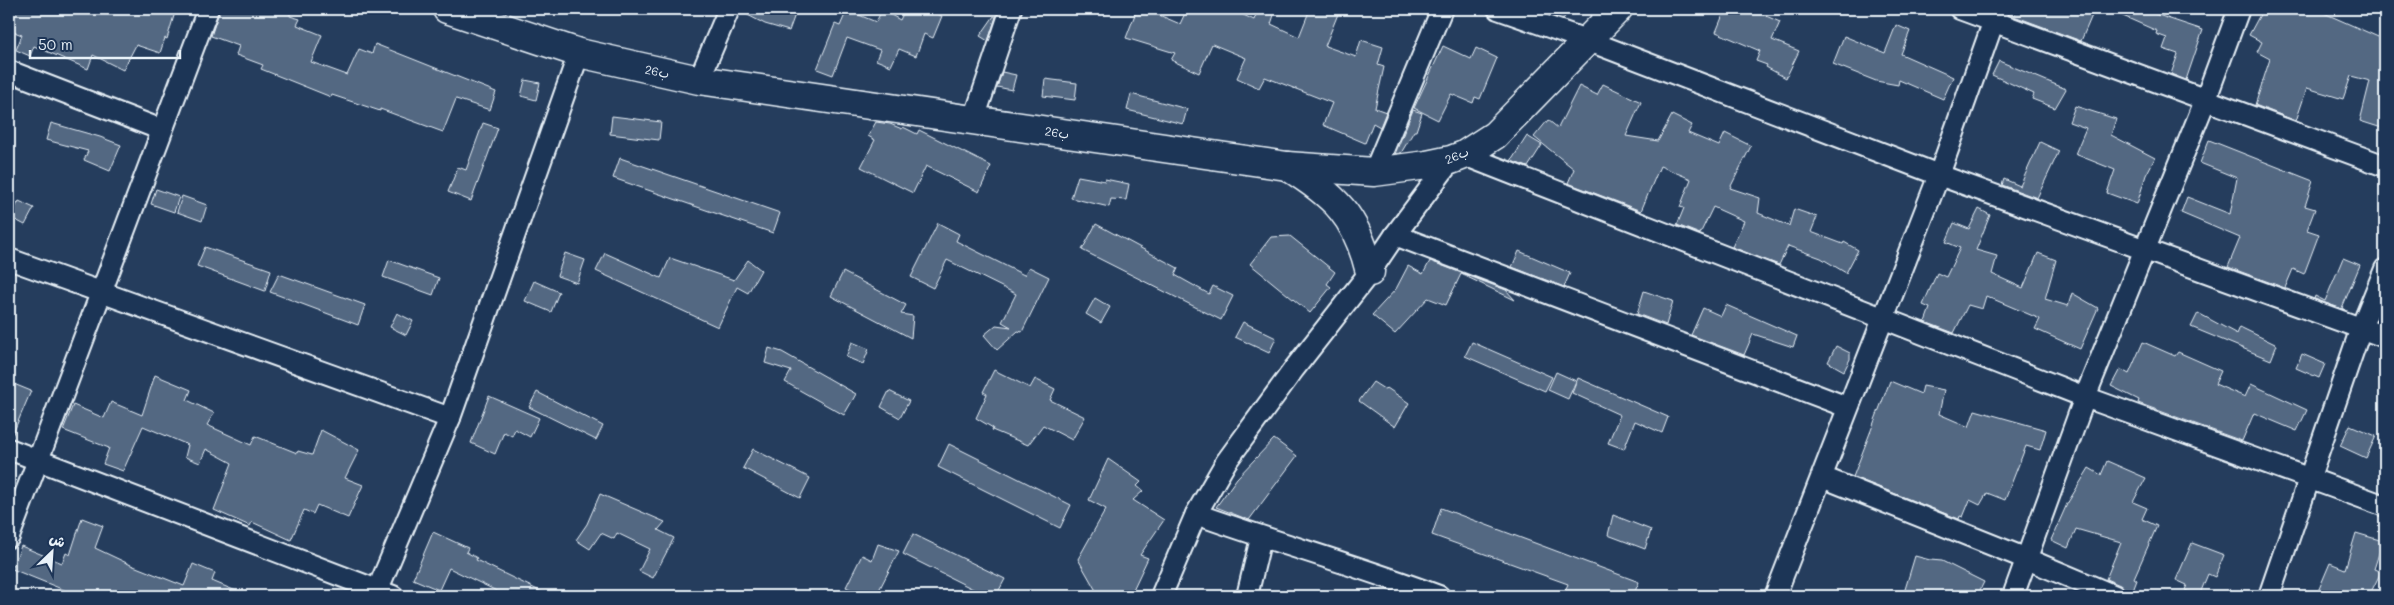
<svg xmlns="http://www.w3.org/2000/svg" width="2394" height="605" viewBox="0 0 2394 605" font-family="Mali,'Playpen Sans Arabic',sans-serif">
	<style>
		.building { fill: #536782; stroke: #e8f1f8 }
		.lines { fill: none; stroke-linecap: round; stroke-linejoin: round }
		.minor-casing { stroke: #e8f1f8; stroke-width: 24 }
		.highway-casing { stroke: #e8f1f8; stroke-width: 31 }
		.minor { stroke: #1d3557; stroke-width: 20 }
		.highway { stroke: #1d3557; stroke-width: 28 }
		.labels { text-anchor: middle; stroke-width: 4; stroke-linejoin: round; paint-order: stroke }
		.street-label { font-size: 12px; fill: #e8f1f8; stroke: #1d3557 }
	</style>
	<rect width="100%" height="100%" fill="#253d5d"/>
	<filter id="ink" filterUnits="userSpaceOnUse"><feTurbulence type="fractalNoise" baseFrequency=".02" numOctaves="2"/><feDisplacementMap in="SourceGraphic" scale="10" xChannelSelector="R" yChannelSelector="G"/><feConvolveMatrix kernelMatrix="1 2 1 2 8 2 1 2 1" color-interpolation-filters="sRGB"/></filter>
	<g filter="url(#ink)">
		<!-- building -->
		<g class="building">
			<polygon points="9,9 176,9 167,39 165,38 160,53 136,45 123,70 93,55 88,69 34,46 30,56 16,50 22,35 9,30"/>
			<polygon points="220,9 279,9 290,13 290,16 300,19 297,25 322,35 311,62 347,75 359,49 372,54 375,44 496,92 490,110 456,99 443,132 380,109 380,111 332,95 331,97 261,69 263,65 236,55 239,46 211,36"/>
			<polygon points="741,9 797,9 789,31 765,24 740,11"/>
			<polygon points="905,9 925,9 942,16 933,38 924,34 916,56 899,49 891,66 876,60 880,50 847,38 833,75 817,69 835,24 840,26 847,10 876,22 882,10 900,20"/>
			<polygon points="1137,9 1145,9 1180,24 1187,9 1231,9 1254,20 1258,9 1276,9 1271,24 1299,37 1310,9 1340,9 1325,46 1356,57 1361,40 1383,47 1378,65 1384,67 1375,108 1386,112 1380,127 1373,123 1365,143 1323,125 1332,103 1265,77 1259,88 1237,78 1246,58 1212,44 1199,73 1171,60 1175,53 1126,38"/>
			<polygon points="1533,9 1571,9 1563,19"/>
			<polygon points="1735,9 1750,9 1780,22 1772,40 1799,51 1786,78 1766,67 1767,65 1756,61 1760,51 1716,32 1725,10 1733,14"/>
			<polygon points="2017,9 2083,9 2093,13 2081,41 2014,16"/>
			<polygon points="2107,9 2157,9 2155,14 2203,30 2186,80 2171,74 2178,54 2163,49 2167,38 2156,34 2157,31"/>
			<polygon points="2263,9 2315,9 2385,40 2385,129 2360,121 2370,81 2351,76 2343,99 2307,88 2296,121 2255,105 2270,59 2257,52 2262,42 2249,35"/>
			<polygon points="994,16 996,17 988,41 980,36"/>
			<polygon points="1896,25 1910,31 1901,54 1953,77 1943,99 1899,80 1898,85 1876,81 1833,64 1844,36 1885,53"/>
			<polygon points="1443,46 1471,59 1476,48 1497,58 1480,99 1475,97 1473,103 1451,94 1438,120 1414,108"/>
			<polygon points="1999,61 2066,89 2055,108 2032,99 2034,94 1992,75"/>
			<polygon points="1002,72 1016,75 1012,90 997,87"/>
			<polygon points="1045,79 1077,83 1075,100 1043,96"/>
			<polygon points="525,80 540,83 536,100 521,96"/>
			<polygon points="1603,84 1641,102 1626,136 1658,141 1672,115 1692,125 1688,133 1719,146 1725,133 1751,146 1730,188 1760,198 1758,213 1789,226 1794,209 1817,217 1811,232 1843,244 1844,242 1858,250 1846,273 1821,258 1788,246 1779,265 1732,247 1744,221 1713,207 1700,234 1677,225 1684,208 1680,207 1691,179 1660,166 1641,211 1568,183 1574,169 1534,137 1548,120 1558,128 1579,86 1597,95"/>
			<polygon points="1131,94 1187,109 1183,124 1127,110"/>
			<polygon points="2075,106 2116,119 2111,135 2155,158 2146,175 2137,204 2107,193 2115,170 2075,154 2086,128 2069,122"/>
			<polygon points="1413,110 1422,113 1416,131 1414,131 1401,153 1395,154"/>
			<polygon points="612,116 661,122 659,140 610,134"/>
			<polygon points="876,122 890,124 902,129 903,127 917,134 919,130 991,166 979,192 926,166 913,193 861,167 875,140 868,136"/>
			<polygon points="51,123 100,137 121,145 110,171 84,160 88,151 46,140"/>
			<polygon points="483,123 498,128 471,201 448,192 458,167 466,170"/>
			<polygon points="1527,136 1542,145 1528,167 1511,161"/>
			<polygon points="2209,140 2313,181 2305,206 2315,209 2307,230 2319,234 2304,274 2293,269 2285,288 2228,267 2240,238 2181,213 2187,197 2230,214 2237,178 2200,163"/>
			<polygon points="2040,142 2059,151 2037,198 2002,185 2004,179 2020,186"/>
			<polygon points="620,158 780,213 773,233 613,178"/>
			<polygon points="1078,176 1105,181 1105,179 1129,184 1126,200 1111,199 1109,207 1071,198"/>
			<polygon points="156,189 179,197 174,212 151,204"/>
			<polygon points="182,196 207,205 202,221 177,212"/>
			<polygon points="19,201 34,208 25,225 10,217"/>
			<polygon points="1979,209 1990,215 1976,250 1997,256 1992,274 2023,288 2038,253 2056,260 2045,299 2068,306 2072,293 2098,308 2080,349 2035,329 2040,319 1986,296 1982,309 1968,305 1954,333 1925,322 1930,308 1923,305 1937,273 1946,277 1960,248 1946,242 1954,223 1969,229"/>
			<polygon points="938,223 959,234 956,241 1024,275 1029,267 1049,277 1022,332 1018,331 997,350 984,335 996,325 1011,327 1002,322 1016,294 947,260 933,288 911,277"/>
			<polygon points="1096,224 1178,268 1175,275 1209,294 1213,286 1233,296 1221,320 1082,250"/>
			<polygon points="1290,236 1335,272 1327,284 1331,287 1310,313 1250,264 1271,237"/>
			<polygon points="205,247 271,270 265,291 197,266"/>
			<polygon points="1519,251 1570,273 1564,287 1512,267"/>
			<polygon points="565,253 585,260 577,283 557,276"/>
			<polygon points="605,253 661,278 670,258 734,280 748,260 761,270 748,293 737,287 718,327 596,271"/>
			<polygon points="2343,258 2360,265 2342,308 2345,310 2314,299 2315,296 2325,301"/>
			<polygon points="389,260 439,278 433,295 383,277"/>
			<polygon points="1430,261 1506,290 1515,300 1461,274 1446,305 1428,298 1395,334 1372,315 1396,289 1408,266 1423,274"/>
			<polygon points="843,272 906,305 901,314 913,316 911,338 831,296"/>
			<polygon points="279,274 365,305 358,325 270,292"/>
			<polygon points="534,281 559,292 551,312 525,301"/>
			<polygon points="1644,291 1673,301 1666,325 1637,314"/>
			<polygon points="1095,298 1110,307 1101,323 1086,314"/>
			<polygon points="1726,305 1797,336 1793,347 1753,334 1744,355 1691,335 1703,308 1721,316"/>
			<polygon points="397,313 413,321 406,335 390,327"/>
			<polygon points="2198,313 2237,334 2240,327 2277,345 2271,360 2191,327"/>
			<polygon points="1243,322 1276,338 1269,353 1235,337"/>
			<polygon points="852,342 869,349 863,364 846,357"/>
			<polygon points="1472,342 1552,377 1545,391 1465,356"/>
			<polygon points="2143,342 2175,356 2178,352 2221,371 2215,384 2245,397 2251,384 2307,410 2297,431 2254,413 2242,441 2138,403 2139,400 2111,386 2120,369 2129,374"/>
			<polygon points="1836,346 1850,353 1850,359 1844,371 1828,362"/>
			<polygon points="769,348 782,352 856,394 844,415 785,382 791,371 765,363"/>
			<polygon points="2302,354 2325,364 2319,378 2296,368"/>
			<polygon points="994,370 1030,388 1035,379 1055,389 1050,400 1085,417 1072,440 1043,425 1028,445 992,430 993,428 976,418 987,394 983,392"/>
			<polygon points="1556,372 1576,381 1568,399 1548,390"/>
			<polygon points="155,375 191,390 187,400 214,413 207,425 251,445 255,436 297,453 298,451 312,455 321,430 359,450 345,478 363,485 348,518 317,505 313,514 304,510 291,540 252,522 250,526 214,510 232,463 206,449 200,463 185,457 188,445 143,426 123,471 103,464 109,448 63,430 73,405 104,418 111,402 142,415"/>
			<polygon points="1578,378 1668,417 1662,433 1635,421 1624,449 1608,443 1620,415 1572,393"/>
			<polygon points="1890,381 1921,394 1923,386 1944,390 1939,414 1969,427 1975,410 2046,430 2040,450 2026,446 2005,500 1987,493 1980,505 1970,500 1963,517 1960,516 1959,519 1853,477"/>
			<polygon points="9,382 31,391 11,438 9,437"/>
			<polygon points="1373,382 1384,389 1387,388 1409,403 1395,427 1359,401"/>
			<polygon points="889,391 909,401 900,418 881,407"/>
			<polygon points="537,392 603,426 596,440 529,407"/>
			<polygon points="489,396 539,418 530,437 515,429 512,436 504,432 495,454 471,443"/>
			<polygon points="2350,425 2376,436 2366,458 2340,446"/>
			<polygon points="1274,439 1297,456 1249,520 1216,507 1237,478"/>
			<polygon points="949,444 1071,505 1060,528 938,467"/>
			<polygon points="753,449 810,478 800,498 743,468"/>
			<polygon points="1108,459 1141,482 1137,486 1143,491 1133,500 1164,520 1140,555 1148,558 1130,596 1099,596 1078,559 1106,509 1089,500"/>
			<polygon points="2107,461 2146,478 2133,502 2147,508 2142,519 2157,526 2134,578 2137,580 2131,596 2127,596 2125,589 2120,585 2106,579 2121,542 2076,529 2068,548 2051,540 2067,504 2089,468 2101,475"/>
			<polygon points="600,494 665,522 658,530 674,538 653,578 639,571 650,549 617,533 614,539 601,533 590,549 576,540 587,524"/>
			<polygon points="1441,508 1639,582 1633,596 1563,596 1568,584 1432,535"/>
			<polygon points="1613,515 1651,530 1645,549 1608,535"/>
			<polygon points="82,518 103,526 95,548 131,565 184,586 193,564 215,573 212,581 248,596 79,596 12,569 21,546 62,563 66,553 70,555"/>
			<polygon points="433,532 468,548 466,552 477,558 476,560 550,596 507,596 449,568 439,590 413,579"/>
			<polygon points="2356,533 2383,541 2374,569 2381,572 2369,596 2316,596 2330,563 2345,569"/>
			<polygon points="913,534 1005,579 996,596 987,596 903,554"/>
			<polygon points="2192,543 2224,555 2215,577 2208,574 2199,596 2185,590 2187,585 2176,580"/>
			<polygon points="878,544 899,551 876,596 864,596 846,587 862,555 872,560"/>
			<polygon points="1915,556 1930,560 1942,561 1984,582 1977,596 1903,596"/>
		</g>
		<g class="lines">
			<defs>
				<g id="minor">
					<polyline points="1498,9 1589,41 1939,175 2385,337"/>
					<polyline points="1960,9 2385,166"/>
					<polyline points="9,71 162,130"/>
					<polyline points="699,80 729,9"/>
					<polyline points="973,122 1011,9"/>
					<polyline points="1464,155 2085,397 2385,506"/>
					<polyline points="1374,172 1442,9"/>
					<polyline points="1395,235 1847,407"/>
					<polyline points="9,259 450,418"/>
					<polyline points="9,449 393,596"/>
					<polyline points="1822,477 2027,559 2115,596"/>
					<path d="M1196,514C1277,543 1359,566 1439,596"/>
					<polyline points="9,537 208,9"/>
					<polyline points="375,596 450,418 579,53"/>
					<polyline points="1161,596 1196,514 1226,462 1294,369 1370,272 1395,235 1451,160"/>
					<polyline points="1247,596 1261,538"/>
					<polyline points="1775,596 1939,175 1998,9"/>
					<polyline points="2013,596 2085,397 2205,101 2239,9"/>
					<polyline points="2269,596 2361,328 2385,269"/>
				</g>
				<g id="highway">
					<polyline points="447,9 579,53 699,80 1287,166 1374,172 1427,165 1451,160 1464,155 1495,135 1618,9"/>
					<path d="M1287,166C1336,197 1356,215 1370,272"/>
				</g>
			</defs>
			<!-- minor casing -->
			<use href="#minor" class="minor-casing"/>
			<!-- highway casing -->
			<use href="#highway" class="highway-casing"/>
			<!-- minor -->
			<use href="#minor" class="minor"/>
			<!-- highway -->
			<use href="#highway" class="highway"/>
		</g>
	</g>
	<g class="labels">
		<!-- street labels -->
		<g class="street-label">
			<text transform="translate(657 72) rotate(11)" y="4">26ب</text>
			<text transform="translate(1057 133) rotate(8)" y="4">26ب</text>
			<text transform="translate(1457 156) rotate(-23)" y="4">26ب</text>
		</g>
	</g>
	<!-- margin -->
	<rect width="2394" height="605" fill="none" stroke="#1d3557" stroke-width="30"/>
	<rect x="15" y="15" width="2364" height="575" fill="none" stroke="#e8f1f8" stroke-width="2" filter="url(#ink)"/>
	<!-- north arrow -->
	<g transform="translate(52 552) rotate(25)" stroke="#1d3557" stroke-width="4" paint-order="stroke">
	<path d="M0-4L9 19L0 12L-9 19Z" fill="#e8f1f8"/>
	<text y="-8" font-size="14" font-weight="bold" text-anchor="middle" fill="#e8f1f8">ش</text>
	</g>
	<!-- scale -->
	<path d="M30 50v8h150v-8" fill="none" stroke="#e8f1f8" stroke-width="2.5"/>
	<text x="38" y="50" font-size="15" fill="#e8f1f8" stroke="#1d3557" stroke-width="4" paint-order="stroke">50 m</text>
</svg>
